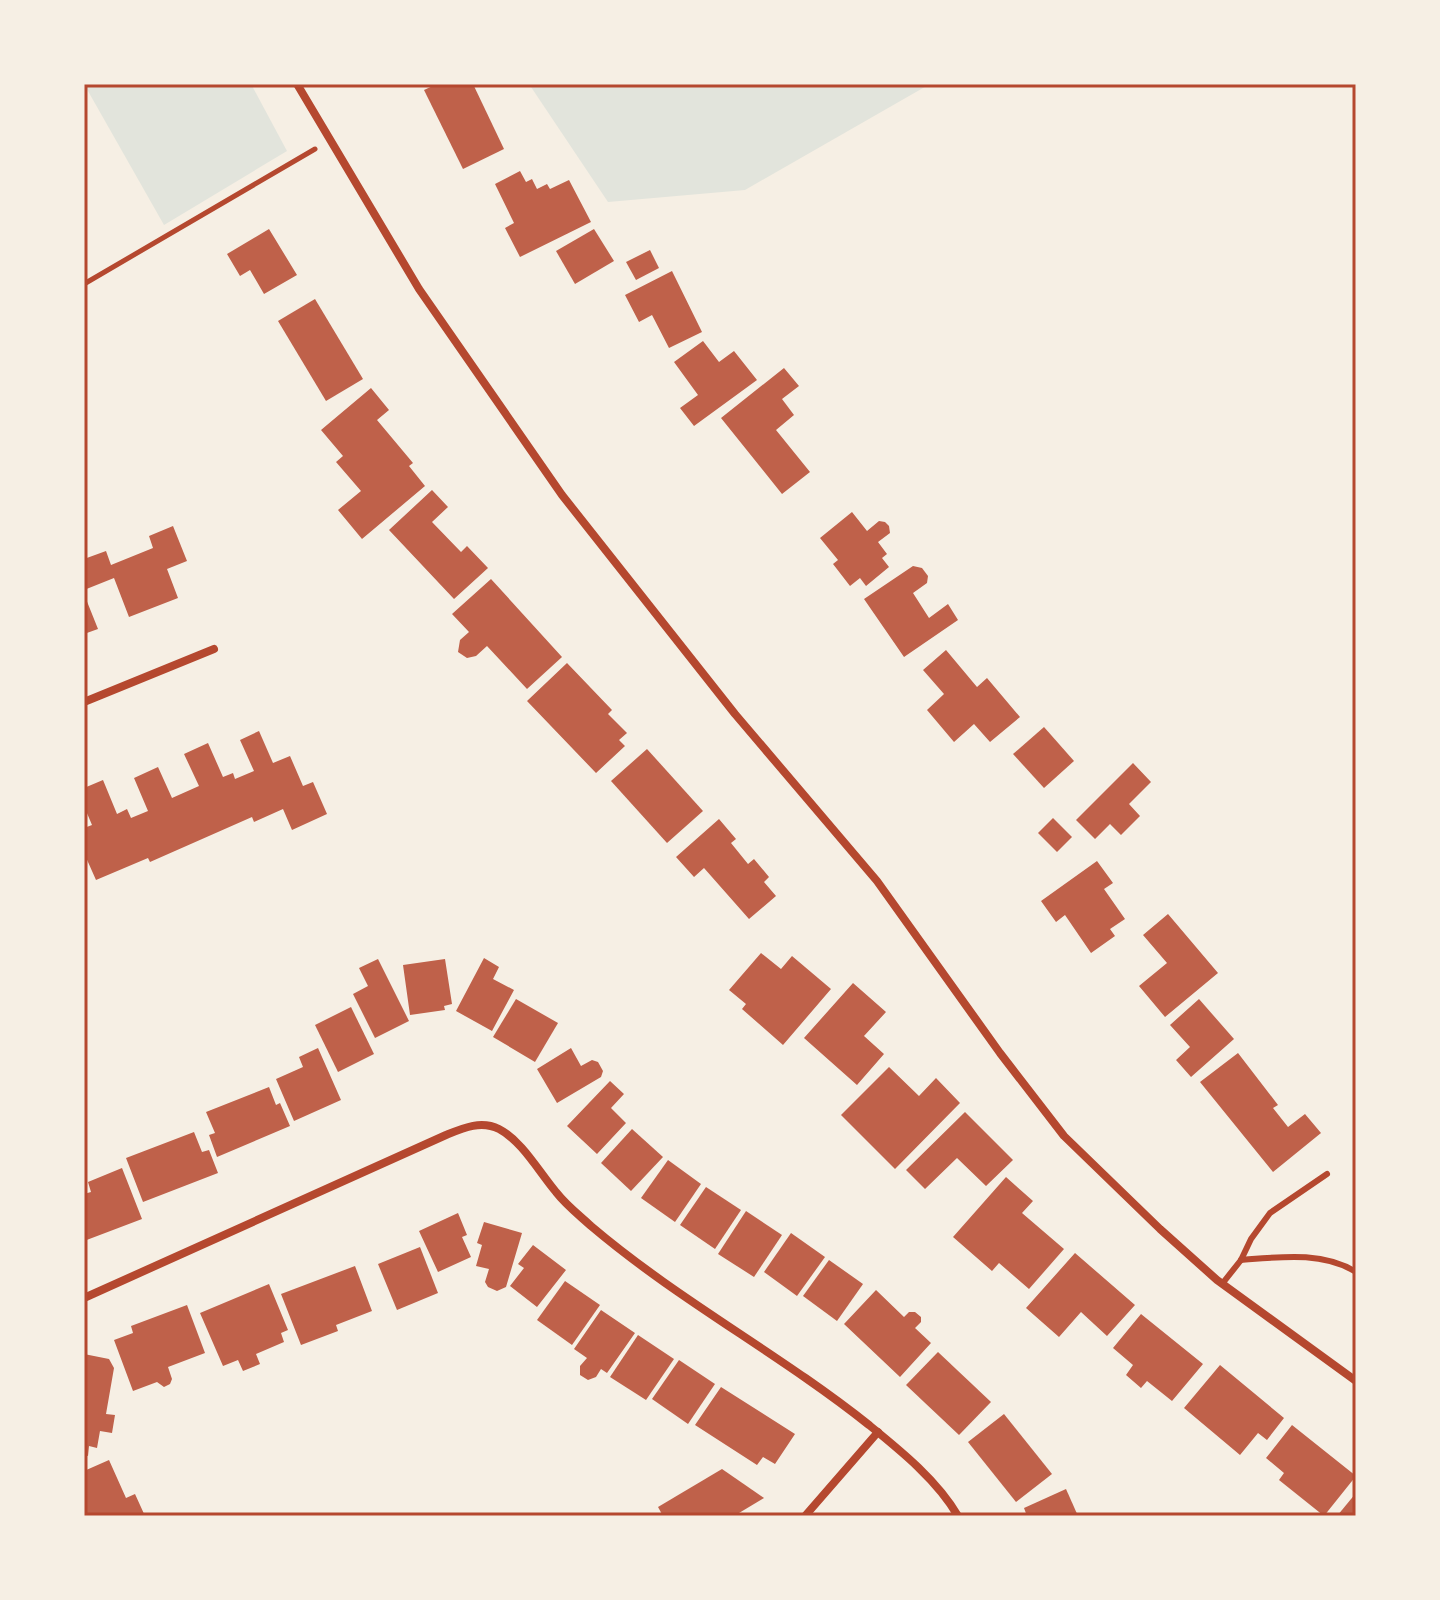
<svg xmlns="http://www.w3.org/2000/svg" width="1440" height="1600" viewBox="0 0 1440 1600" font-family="Jost,sans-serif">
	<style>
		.green { fill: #e2e4dc }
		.building { fill: #bf614a }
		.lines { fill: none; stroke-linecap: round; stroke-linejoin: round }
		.path { stroke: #b5482f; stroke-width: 5 }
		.service { stroke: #b5482f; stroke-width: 6 }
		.minor { stroke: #b5482f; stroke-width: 8 }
		.neatline { fill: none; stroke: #b5482f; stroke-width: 3 }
	</style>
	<rect width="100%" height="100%" fill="#f6efe4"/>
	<!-- green -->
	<g class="green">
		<polygon points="84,84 251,84 287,151 164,225"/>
		<polygon points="529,84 930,84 745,190 608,202"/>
	</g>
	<!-- building -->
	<g class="building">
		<polygon points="437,84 473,84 504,149 463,169 424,90"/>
		<polygon points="520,171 526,182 532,179 537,189 547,184 550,189 569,180 591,222 520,257 505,228 514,223 495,184"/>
		<polygon points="269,229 297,275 264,294 250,270 240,276 227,254"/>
		<polygon points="594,229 614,261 575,284 556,251"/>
		<polygon points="650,250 659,268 636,280 626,262"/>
		<polygon points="672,271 702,332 669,348 652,315 639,322 625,295"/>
		<polygon points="315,299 363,379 326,401 278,321"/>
		<polygon points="703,341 719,362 734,351 757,380 694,426 680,408 698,395 674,362"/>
		<polygon points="784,368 799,386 782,399 794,415 776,430 810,472 782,494 721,418"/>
		<polygon points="371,388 389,410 377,420 413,463 409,466 425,486 362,539 338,510 361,491 336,462 343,456 321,430"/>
		<polygon points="432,490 448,507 432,522 461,552 467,546 488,568 454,599 389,530"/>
		<polygon points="852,512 867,531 879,521 885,522 889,526 890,533 878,542 887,554 882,558 889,567 866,586 860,578 850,586 833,564 838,560 820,538"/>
		<polygon points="173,526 187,561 167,569 178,598 129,617 114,578 84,590 84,559 106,551 111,565 153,548 149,536"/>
		<polygon points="913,566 922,568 928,576 927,583 913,593 929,618 948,604 958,620 904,657 864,599"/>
		<polygon points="491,579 562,657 527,689 487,646 476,656 467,658 458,652 460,640 469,632 452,614"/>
		<polygon points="84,594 98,629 84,634"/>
		<polygon points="946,650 977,687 987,678 1020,717 990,742 974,724 954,742 927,710 944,694 923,670"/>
		<polygon points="567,663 612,710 608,714 627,733 619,740 625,746 596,773 527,701"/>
		<polygon points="1044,727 1074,761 1044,788 1013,754"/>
		<polygon points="259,731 273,763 290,756 303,786 313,782 327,814 292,830 283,809 254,822 252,817 150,862 148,858 96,880 84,853 84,828 92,825 84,806 84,788 103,780 117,814 127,809 131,818 148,811 134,778 158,767 172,798 199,786 184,754 208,743 223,777 233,773 235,779 254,771 240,740"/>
		<polygon points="647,749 703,811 667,843 611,781"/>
		<polygon points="1133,763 1151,782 1129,804 1140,816 1121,835 1110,824 1095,839 1076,820"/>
		<polygon points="1053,818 1072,837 1057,852 1038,833"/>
		<polygon points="719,819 736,839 731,843 748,864 754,859 769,877 764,882 776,896 749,919 704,868 694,877 676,857"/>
		<polygon points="1097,861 1113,883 1104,889 1125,919 1110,929 1115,936 1091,953 1065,915 1056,922 1041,901"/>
		<polygon points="1168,914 1218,973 1165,1017 1139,986 1167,963 1143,935"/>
		<polygon points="761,953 781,969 792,956 831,989 783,1045 742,1009 746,1004 729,990"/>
		<polygon points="484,958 499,967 493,979 514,990 492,1031 456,1011"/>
		<polygon points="378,959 409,1021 375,1038 353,994 368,986 359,968"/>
		<polygon points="445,959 452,1004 444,1006 445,1010 410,1015 403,965"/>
		<polygon points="853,983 886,1012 864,1036 884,1054 857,1085 804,1038"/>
		<polygon points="516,999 558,1023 535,1062 493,1037"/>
		<polygon points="1199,999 1234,1039 1191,1077 1176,1060 1190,1047 1170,1025"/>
		<polygon points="351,1007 374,1054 338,1072 315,1025"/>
		<polygon points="318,1048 341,1100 294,1121 276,1079 303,1067 299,1057"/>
		<polygon points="571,1048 581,1066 592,1060 598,1062 603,1071 601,1077 557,1103 537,1069"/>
		<polygon points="1238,1053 1278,1105 1273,1108 1288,1127 1305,1114 1321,1133 1273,1172 1200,1082"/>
		<polygon points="889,1067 919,1096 936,1078 960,1103 895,1169 841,1115"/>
		<polygon points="610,1081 624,1094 611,1108 626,1123 597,1154 567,1126"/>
		<polygon points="269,1087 276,1105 280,1103 290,1126 217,1157 209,1135 215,1133 206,1112"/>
		<polygon points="965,1112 1013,1160 986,1186 957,1158 925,1189 906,1170"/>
		<polygon points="632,1129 663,1157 631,1191 601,1163"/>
		<polygon points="194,1132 202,1152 209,1150 218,1173 143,1202 126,1158"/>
		<polygon points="668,1160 701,1184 675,1222 641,1198"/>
		<polygon points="122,1168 142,1219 84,1241 84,1194 91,1192 88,1182"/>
		<polygon points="1006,1177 1033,1201 1022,1213 1064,1249 1029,1289 999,1263 992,1271 953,1237"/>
		<polygon points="706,1187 741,1210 715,1249 680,1225"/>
		<polygon points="746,1211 782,1235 754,1277 718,1254"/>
		<polygon points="458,1213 467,1235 462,1237 471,1257 438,1272 419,1231"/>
		<polygon points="484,1222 522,1233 506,1287 497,1291 488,1287 485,1282 489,1269 476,1266 482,1245 477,1243"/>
		<polygon points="791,1233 825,1257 797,1296 764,1272"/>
		<polygon points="533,1245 566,1270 537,1307 510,1286 524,1268 518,1264"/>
		<polygon points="420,1247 438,1293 397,1310 378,1264"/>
		<polygon points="1075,1253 1135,1305 1107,1336 1081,1312 1059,1337 1026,1308"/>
		<polygon points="829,1260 863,1284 837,1321 803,1296"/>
		<polygon points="355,1266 372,1311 336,1325 338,1331 301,1345 281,1294"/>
		<polygon points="565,1281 600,1305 572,1345 537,1320"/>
		<polygon points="269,1284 288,1330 281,1333 284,1342 256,1354 260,1364 243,1371 238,1360 223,1366 200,1313"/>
		<polygon points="876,1290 904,1317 909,1312 915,1312 921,1317 921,1322 915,1328 931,1343 900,1377 844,1324"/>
		<polygon points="187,1305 205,1353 168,1367 172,1379 170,1384 164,1387 157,1382 133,1391 114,1340 133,1333 131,1326"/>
		<polygon points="601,1310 635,1333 607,1373 601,1369 596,1377 588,1380 580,1375 580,1366 587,1358 574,1349"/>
		<polygon points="1141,1314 1203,1364 1172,1401 1147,1381 1141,1388 1126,1375 1133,1365 1113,1348"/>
		<polygon points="638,1335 674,1359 646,1400 610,1377"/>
		<polygon points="938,1352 991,1402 959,1435 906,1385"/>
		<polygon points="84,1354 109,1359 114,1368 106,1414 115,1415 112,1433 100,1431 97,1448 89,1446 88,1456 84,1455"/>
		<polygon points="679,1360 715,1384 688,1424 652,1399"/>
		<polygon points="1220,1365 1284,1418 1267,1440 1258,1433 1240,1455 1184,1408"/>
		<polygon points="721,1387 795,1434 775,1464 763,1457 757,1465 695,1425"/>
		<polygon points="1004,1414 1052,1474 1016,1502 968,1442"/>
		<polygon points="1292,1425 1356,1476 1324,1516 1279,1480 1284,1473 1266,1458"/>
		<polygon points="109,1460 126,1498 135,1494 145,1516 84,1516 84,1471"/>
		<polygon points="722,1469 764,1498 734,1516 663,1516 658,1507"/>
		<polygon points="1066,1489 1078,1516 1027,1516 1024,1508"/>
		<polygon points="1356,1493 1356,1516 1337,1516"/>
	</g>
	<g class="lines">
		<!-- path -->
		<polyline class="path" points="84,284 315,149"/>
		<!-- service -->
		<g class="service">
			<path d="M1241,1260C1280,1257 1322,1251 1356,1272"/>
			<polyline points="1222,1284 1241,1260 1251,1239 1270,1213 1327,1174"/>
		</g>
		<!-- minor -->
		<g class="minor">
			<polyline points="297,84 419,289 562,495 735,714 877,881 1000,1053 1064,1136 1160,1229 1217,1280 1356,1381"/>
			<polyline points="84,702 214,649"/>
			<path d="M84,1298L446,1135C463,1128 481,1120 499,1129C522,1141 539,1172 556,1192C566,1205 579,1215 591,1226C678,1300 780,1354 869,1425C901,1451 937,1480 958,1516"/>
			<polyline points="805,1516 878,1432"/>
		</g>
	</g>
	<!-- border -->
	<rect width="1440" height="1600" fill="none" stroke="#f6efe4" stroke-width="172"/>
	<rect x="86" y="86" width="1268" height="1428" class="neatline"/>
</svg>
